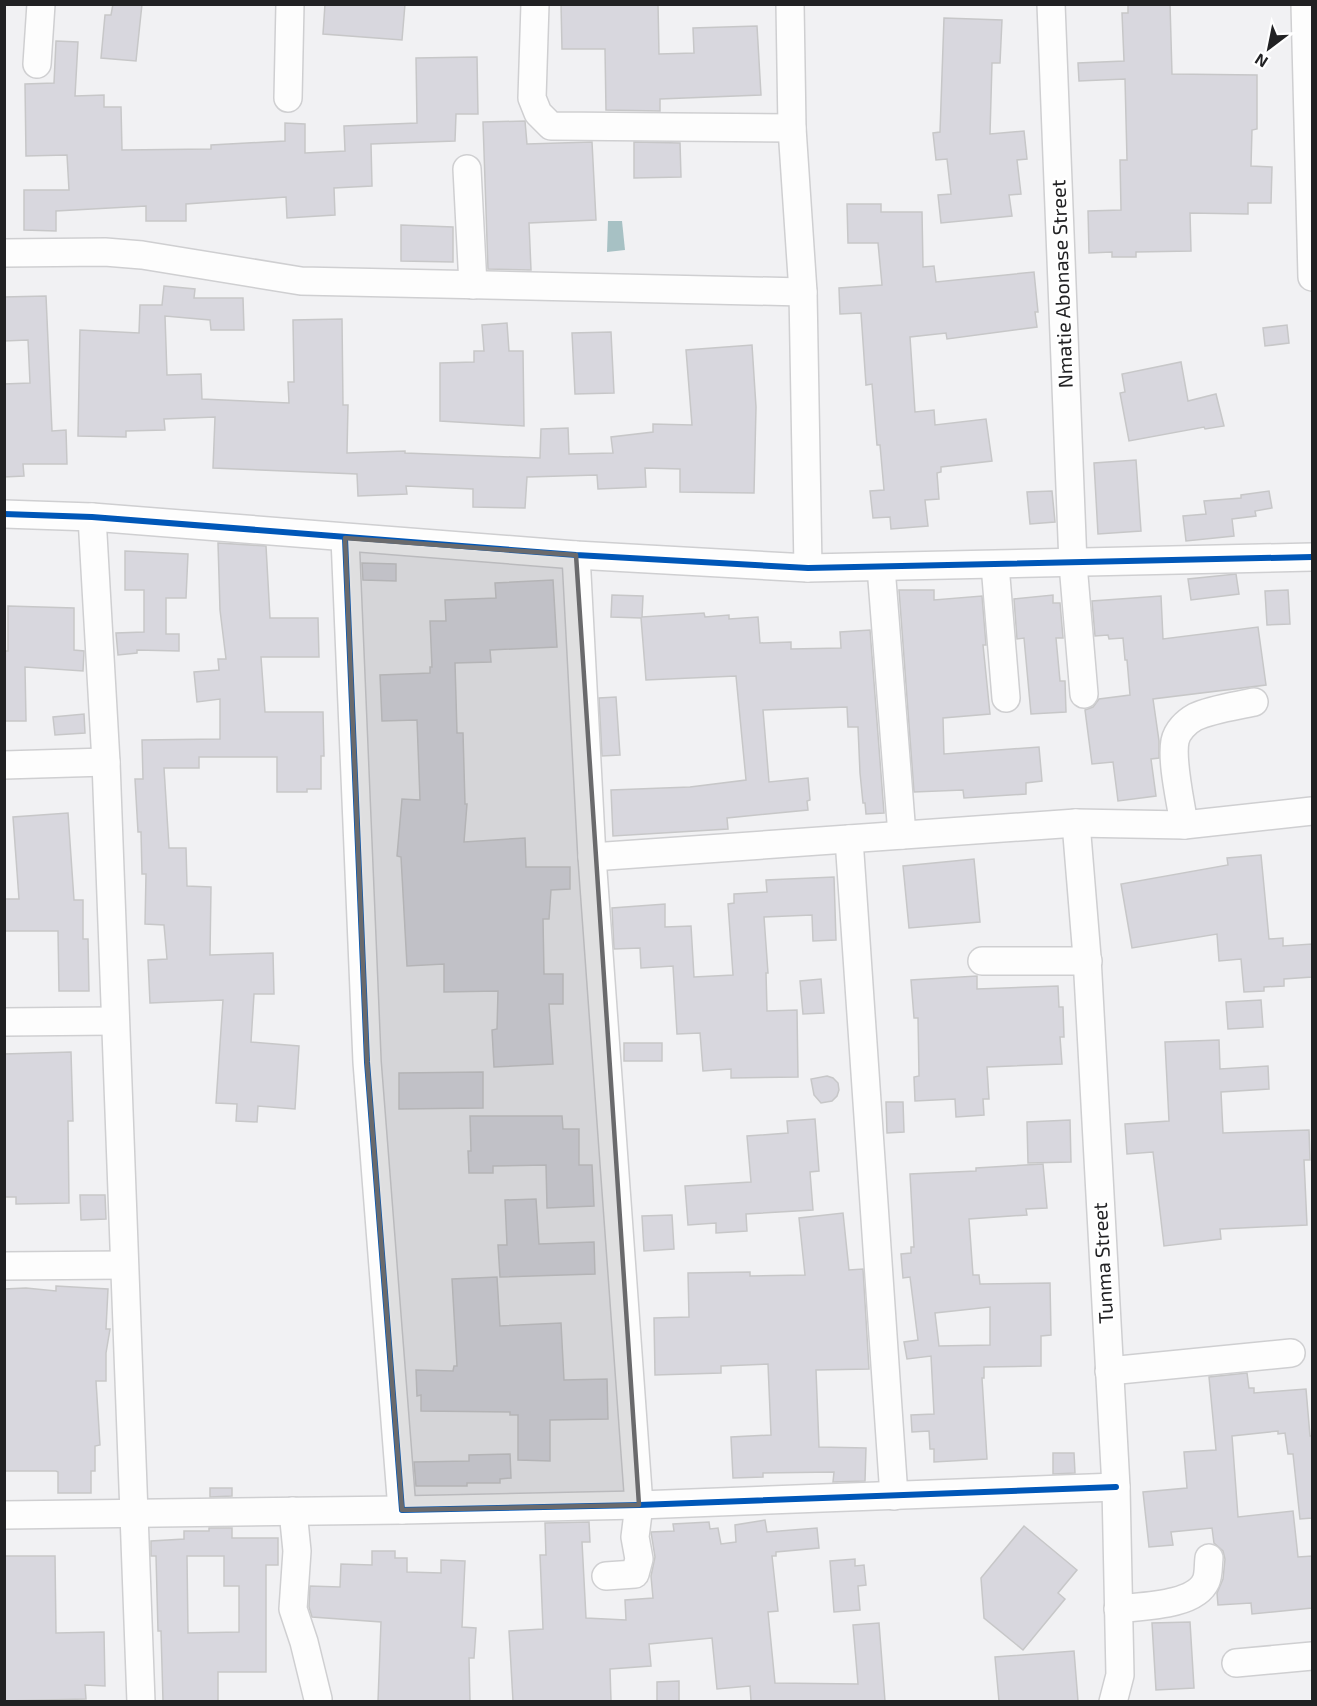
<svg xmlns="http://www.w3.org/2000/svg" width="1317" height="1706" viewBox="0 0 1317 1706" font-family="'Exo 2',sans-serif">
	<style>
		.water { fill: #a7c1c4 }
		.building { fill: #d8d7de; stroke: #c7c7c8; stroke-width: 1.5; fill-rule: evenodd }
		.lines { fill: none; stroke-linecap: round; stroke-linejoin: round }
		.minor-casing { stroke: #cfcfd1; stroke-width: 30 }
		.minor { stroke: #fdfdfd; stroke-width: 27 }
		.cycleway-casing { stroke: #fff; stroke-width: 10 }
		.cycleway { stroke: #0057b8; stroke-width: 6 }
		.marked { fill: #6a6a6c; fill-opacity: 0.2; stroke: #6a6a6c; stroke-width: 4.5; stroke-linejoin: round }
		.labels { text-anchor: middle; stroke-width: 5; stroke-linejoin: round; paint-order: stroke }
		.street-label { font-size: 20px; fill: #212123; stroke: #fff }
	</style>
	<rect width="100%" height="100%" fill="#f1f1f3"/>
	<!-- water -->
	<polygon class="water" points="608,221 622,221 625,250 607,252"/>
	<!-- building -->
	<g class="building">
		<polygon points="113,4 142,4 136,61 101,58 105,15 111,15"/>
		<polygon points="325,4 405,4 402,40 323,34"/>
		<polygon points="561,4 658,4 659,54 694,53 693,28 757,26 761,95 660,99 660,111 606,110 605,49 562,49"/>
		<polygon points="1128,4 1170,4 1172,74 1257,75 1257,129 1252,130 1251,166 1272,167 1271,203 1248,203 1248,214 1190,213 1191,251 1136,252 1136,257 1112,257 1112,252 1089,253 1088,211 1121,210 1120,160 1127,160 1125,79 1079,81 1078,63 1124,61 1122,13 1128,13"/>
		<polygon points="944,18 1002,20 1000,63 992,63 990,134 1024,131 1027,159 1017,160 1021,194 1009,195 1012,216 941,223 938,195 951,194 947,159 936,160 933,133 940,132"/>
		<polygon points="56,41 78,42 75,96 104,95 104,107 121,107 122,150 211,149 211,145 285,141 285,123 305,124 305,153 345,151 344,126 417,123 416,58 477,57 478,114 456,114 455,141 371,144 372,186 334,188 335,215 287,218 286,197 186,204 186,221 146,221 146,206 56,211 56,231 24,230 24,190 69,190 67,155 26,156 25,84 54,83"/>
		<polygon points="525,121 527,144 592,142 596,220 529,223 531,270 488,269 483,122"/>
		<polygon points="634,142 680,143 681,177 634,178"/>
		<polygon points="847,204 881,204 881,212 922,212 923,267 934,266 936,282 1034,272 1038,312 1035,312 1037,327 947,339 946,333 910,337 915,412 934,410 935,425 986,419 992,461 941,467 941,472 937,473 939,499 925,500 928,526 891,529 890,517 873,518 870,491 884,490 880,445 877,445 872,384 866,385 861,313 840,314 839,288 882,285 878,243 848,243"/>
		<polygon points="401,225 453,227 453,262 401,261"/>
		<polygon points="164,286 195,289 194,298 243,298 244,330 211,330 210,320 165,316 167,375 201,374 202,399 289,403 288,382 294,382 293,320 342,319 343,405 348,405 347,453 405,451 405,453 540,458 541,429 568,428 569,454 613,453 611,437 653,432 653,424 692,425 686,350 752,345 756,407 754,493 680,492 680,469 645,468 646,487 598,489 597,475 527,477 525,508 473,507 473,489 406,486 407,494 358,496 357,474 213,468 215,417 164,419 165,430 126,431 126,437 78,436 80,330 139,333 140,305 162,305"/>
		<polygon points="46,296 52,431 66,430 67,464 23,464 24,476 4,477 4,384 30,383 28,340 4,341 4,297"/>
		<polygon points="507,323 509,351 523,351 524,426 440,421 440,363 474,362 474,351 484,351 482,325"/>
		<polygon points="1287,325 1289,343 1265,346 1263,328"/>
		<polygon points="611,332 614,393 575,394 572,333"/>
		<polygon points="1181,362 1188,401 1216,394 1224,426 1205,429 1204,427 1129,441 1120,393 1125,392 1122,374"/>
		<polygon points="1136,460 1141,531 1098,534 1094,463"/>
		<polygon points="1052,491 1055,522 1030,524 1027,492"/>
		<polygon points="1269,491 1272,508 1255,511 1256,516 1232,519 1234,536 1186,541 1183,516 1206,514 1204,501 1241,498 1241,495"/>
		<polygon points="218,543 266,546 270,618 318,618 319,657 261,657 265,712 323,712 324,756 321,756 321,789 307,789 307,792 277,792 277,757 199,757 199,768 164,768 169,848 186,848 187,886 211,887 210,955 273,953 274,994 254,994 251,1042 299,1046 295,1109 258,1106 257,1122 236,1121 237,1104 216,1103 223,1000 150,1003 148,960 167,959 164,925 145,924 146,874 142,874 141,832 138,832 135,779 143,779 142,740 220,739 220,699 197,702 194,672 219,670 218,659 226,659 220,610"/>
		<polygon points="125,551 188,554 186,598 166,598 166,634 179,634 179,651 137,650 137,653 118,655 116,633 144,632 144,590 125,590"/>
		<polygon points="362,563 396,564 396,581 363,580"/>
		<polygon points="1236,574 1239,594 1191,600 1188,579"/>
		<polygon points="553,580 557,647 490,650 491,662 455,663 457,733 463,733 465,804 467,804 464,842 525,838 526,867 570,867 570,889 551,890 549,919 543,919 544,974 563,974 563,1004 549,1004 553,1064 494,1067 492,1030 497,1029 498,991 444,992 444,964 407,966 401,857 397,856 402,799 420,800 417,720 382,721 380,675 430,673 430,667 432,667 430,621 446,621 445,600 496,598 495,583"/>
		<polygon points="899,590 934,590 934,600 982,596 986,645 983,645 990,714 943,718 944,754 1039,747 1042,781 1026,783 1026,794 964,798 963,790 914,792"/>
		<polygon points="1288,590 1290,624 1267,625 1265,591"/>
		<polygon points="612,595 643,596 642,617 704,613 705,617 729,615 729,619 758,617 760,643 791,642 791,649 841,648 840,632 870,630 884,813 866,814 865,803 863,803 860,773 858,727 848,727 847,707 763,710 769,782 808,778 810,800 807,801 808,810 727,818 728,829 613,836 611,790 690,787 746,780 736,676 646,680 641,618 611,617"/>
		<polygon points="1053,595 1053,603 1060,603 1063,638 1056,638 1060,681 1065,681 1066,712 1031,714 1024,638 1017,639 1014,599"/>
		<polygon points="1161,596 1163,639 1258,627 1266,685 1153,699 1159,741 1159,758 1151,759 1156,796 1118,801 1113,762 1092,764 1085,710 1093,707 1099,699 1130,695 1127,660 1125,660 1123,638 1109,639 1108,635 1095,636 1092,601"/>
		<polygon points="8,606 74,608 74,650 84,651 83,671 25,667 26,721 4,721 4,651 8,651"/>
		<polygon points="616,697 620,755 602,756 599,698"/>
		<polygon points="84,714 85,733 55,735 53,717"/>
		<polygon points="68,813 74,900 83,900 83,939 88,939 89,991 59,991 58,931 4,931 4,899 19,899 13,817"/>
		<polygon points="1261,855 1269,939 1283,938 1283,946 1312,944 1312,977 1284,979 1284,986 1264,987 1264,991 1244,992 1241,959 1219,961 1217,934 1132,948 1121,884 1228,865 1227,858"/>
		<polygon points="974,859 980,922 909,928 903,866"/>
		<polygon points="834,877 836,940 813,941 812,915 764,917 768,973 766,973 767,1011 797,1010 798,1077 731,1078 731,1069 703,1071 700,1033 677,1034 673,966 641,968 640,948 614,949 612,908 665,904 665,927 691,926 694,977 733,975 728,904 734,903 734,894 767,892 766,880"/>
		<polygon points="977,976 977,989 1058,986 1059,1007 1063,1007 1064,1037 1060,1037 1062,1064 987,1067 989,1099 983,1099 984,1115 956,1117 955,1099 915,1101 914,1077 919,1076 918,1018 914,1018 911,980"/>
		<polygon points="821,979 824,1013 803,1014 800,981"/>
		<polygon points="1261,1000 1263,1027 1228,1029 1226,1002"/>
		<polygon points="1219,1040 1220,1069 1268,1066 1269,1089 1221,1092 1223,1133 1309,1130 1310,1160 1304,1160 1307,1225 1220,1229 1221,1239 1164,1246 1153,1152 1127,1154 1125,1124 1169,1121 1165,1042"/>
		<rect x="624" y="1043" width="38" height="18"/>
		<polygon points="71,1052 73,1121 68,1121 69,1203 16,1204 16,1197 4,1197 4,1054"/>
		<polygon points="483,1072 483,1108 399,1109 399,1073"/>
		<polygon points="827,1076 833,1078 838,1083 839,1090 837,1096 832,1101 821,1103 814,1095 811,1079"/>
		<polygon points="886,1102 903,1102 904,1132 887,1133"/>
		<polygon points="470,1116 562,1116 563,1129 579,1129 579,1165 592,1165 594,1206 547,1208 546,1165 493,1166 493,1173 469,1173 468,1151 471,1151"/>
		<polygon points="815,1119 819,1171 810,1172 813,1210 746,1214 747,1231 716,1233 716,1223 688,1225 685,1186 751,1182 747,1136 788,1133 787,1121"/>
		<polygon points="1070,1120 1071,1162 1028,1163 1027,1122"/>
		<path d="M1043,1164L1047,1208L1026,1209L1027,1215L969,1219L973,1275H979L980,1284L1050,1283L1051,1335L1041,1336V1366L984,1367V1378H982L987,1459L934,1462V1449H930L929,1431L912,1432L911,1415L934,1414L931,1356L907,1359L904,1342L918,1340L910,1277L903,1278L901,1254L911,1253V1247H914L910,1174L976,1171V1168ZM990,1307V1345L939,1346L935,1313Z"/>
		<polygon points="80,1195 105,1195 106,1219 81,1220"/>
		<polygon points="536,1199 539,1244 594,1242 595,1274 500,1277 498,1245 507,1245 505,1200"/>
		<polygon points="843,1213 849,1270 863,1269 869,1369 816,1370 819,1447 866,1448 865,1481 833,1482 834,1472 763,1473 763,1477 733,1478 731,1437 771,1435 768,1364 721,1366 721,1373 655,1375 654,1318 689,1317 688,1273 750,1272 750,1276 805,1275 799,1218"/>
		<polygon points="672,1215 674,1249 644,1251 642,1216"/>
		<polygon points="497,1277 500,1326 561,1323 564,1380 607,1379 608,1419 550,1420 550,1461 518,1460 518,1415 510,1415 510,1412 421,1411 421,1395 417,1396 416,1370 453,1371 454,1366 457,1366 452,1279"/>
		<polygon points="56,1286 108,1289 106,1329 110,1329 106,1353 106,1381 96,1381 100,1445 95,1446 95,1471 91,1471 91,1493 58,1493 58,1472 56,1471 4,1471 4,1289 26,1288 56,1291"/>
		<polygon points="1247,1373 1249,1388 1254,1388 1254,1393 1306,1389 1310,1436 1312,1436 1312,1518 1300,1519 1293,1454 1288,1454 1285,1433 1278,1434 1278,1431 1232,1436 1238,1517 1293,1511 1298,1557 1312,1556 1312,1608 1252,1614 1251,1603 1218,1605 1217,1593 1223,1579 1225,1559 1223,1551 1214,1543 1212,1528 1171,1532 1173,1545 1149,1547 1143,1492 1187,1488 1184,1452 1216,1450 1209,1377"/>
		<polygon points="1053,1453 1074,1453 1075,1473 1053,1474"/>
		<polygon points="510,1454 511,1478 500,1479 500,1483 467,1483 467,1486 416,1486 414,1462 469,1461 469,1455"/>
		<polygon points="210,1488 232,1488 232,1496 210,1497"/>
		<polygon points="765,1520 767,1532 817,1528 819,1548 776,1552 776,1556 772,1556 778,1611 768,1612 775,1683 858,1684 853,1625 879,1623 885,1701 751,1701 750,1686 717,1689 712,1638 649,1644 651,1666 610,1669 611,1701 513,1701 509,1631 543,1629 540,1555 546,1555 545,1523 589,1522 590,1542 582,1542 586,1618 626,1620 625,1600 653,1598 651,1576 655,1557 651,1532 674,1531 673,1524 709,1522 710,1529 718,1528 721,1544 736,1542 735,1525"/>
		<polygon points="1024,1526 1077,1570 1058,1593 1065,1599 1023,1650 984,1618 981,1578"/>
		<path d="M209,1528H232V1538H278V1565H266V1672H218V1701H163L161,1631H158L156,1556H151V1541L184,1539V1531H209ZM187,1556H224V1586H239V1632L188,1633Z"/>
		<polygon points="372,1551 395,1551 395,1558 407,1558 407,1572 441,1573 441,1560 465,1561 462,1627 476,1628 474,1658 469,1658 470,1701 378,1701 381,1622 312,1617 309,1607 310,1586 340,1587 341,1564 372,1565"/>
		<polygon points="4,1556 55,1556 56,1633 104,1632 105,1686 85,1685 86,1699 4,1701"/>
		<polygon points="855,1559 855,1566 864,1565 866,1585 858,1586 860,1610 834,1612 830,1561"/>
		<polygon points="1190,1622 1194,1688 1156,1690 1152,1623"/>
		<polygon points="1074,1651 1078,1701 999,1701 995,1657"/>
		<polygon points="679,1681 679,1701 657,1701 657,1682"/>
	</g>
	<g class="lines">
		<defs>
			<g id="minor">
				<polyline points="535,4 532,98 538,113 551,126 792,128"/>
				<polyline points="790,4 792,128 803,292 808,568"/>
				<polyline points="1051,4 1073,564 1084,694"/>
				<polyline points="1305,4 1312,277"/>
				<polyline points="37,64 41,4"/>
				<polyline points="288,98 290,4"/>
				<polyline points="467,169 473,285"/>
				<polyline points="4,253 105,252 142,255 301,281 803,292"/>
				<polyline points="4,514 92,517 576,555 808,568 1312,557"/>
				<polyline points="92,517 106,762 141,1702"/>
				<polyline points="345,538 367,1062 402,1510 639,1505 1116,1487"/>
				<polyline points="576,555 592,857 639,1505 635,1537 639,1559 635,1574 606,1576"/>
				<polyline points="995,565 1006,698"/>
				<polyline points="881,567 902,835"/>
				<polyline points="4,765 106,762"/>
				<polyline points="1076,823 1087,957 1116,1487 1120,1675 1113,1702"/>
				<path d="M1184,825C1181,803 1171,762 1175,741C1177,731 1186,722 1195,717C1212,709 1236,706 1254,702"/>
				<polyline points="849,839 894,1496"/>
				<polyline points="592,857 1076,823 1184,825 1312,811"/>
				<polyline points="982,961 1088,961"/>
				<polyline points="4,1022 115,1021"/>
				<polyline points="4,1266 124,1265"/>
				<polyline points="1109,1371 1291,1353"/>
				<polyline points="293,1511 297,1551 293,1609 304,1642 318,1699"/>
				<polyline points="4,1515 402,1510"/>
				<path d="M1118,1609C1142,1606 1195,1606 1206,1581C1209,1574 1208,1565 1209,1558"/>
				<polyline points="1236,1663 1312,1656"/>
			</g>
		</defs>
		<!-- minor casing -->
		<use href="#minor" class="minor-casing"/>
		<!-- minor -->
		<use href="#minor" class="minor"/>
		<defs>
			<g id="cycleway">
				<polyline points="4,514 92,517 576,555 808,568 1312,557"/>
				<polyline points="345,538 367,1062 402,1510 639,1505 1116,1487"/>
			</g>
		</defs>
		<!-- cycleway casing -->
		<use href="#cycleway" class="cycleway-casing"/>
		<!-- cycleway -->
		<use href="#cycleway" class="cycleway"/>
	</g>
	<!-- marked area -->
	<path class="marked" d="M345,538L576,555L639,1505L402,1510L367,1062Z"/>
	<g class="labels">
		<!-- street labels -->
		<g class="street-label">
			<text transform="translate(1062 284) rotate(-92)" y="7">Nmatie Abonase Street</text>
			<text transform="translate(1103 1263) rotate(-93)" y="7">Tunma Street</text>
		</g>
	</g>
	<!-- border -->
	<rect width="1317" height="1706" fill="none" stroke="#212123" stroke-width="12"/>
	<!-- north arrow -->
	<g transform="translate(1269 48) rotate(212)" stroke="#ffffff" stroke-width="4.5" paint-order="stroke">
	<path d="M0-4.5L10 22L0 15L-10 22Z" fill="#212123"/>
	<text y="-9" font-size="16" font-weight="bold" text-anchor="middle" fill="#212123">N</text>
	</g>
</svg>
